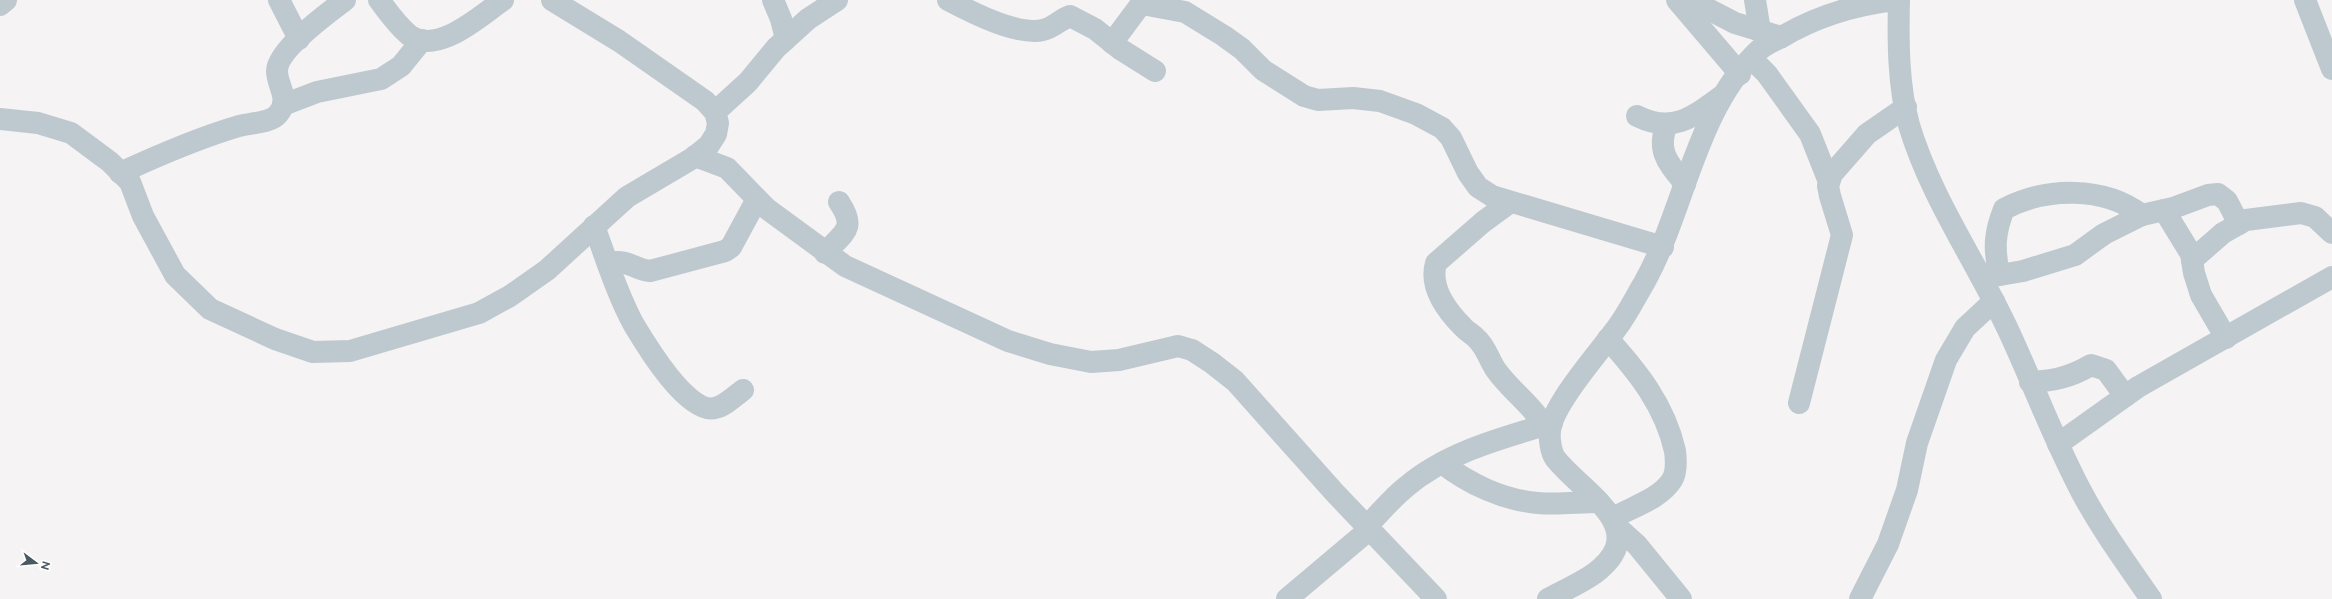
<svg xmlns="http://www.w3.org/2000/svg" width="2332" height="599" viewBox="0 0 2332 599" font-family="Raleway,sans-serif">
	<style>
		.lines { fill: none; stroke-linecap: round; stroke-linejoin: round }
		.minor { stroke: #bec9cf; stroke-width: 22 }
	</style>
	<rect width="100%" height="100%" fill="#f5f3f3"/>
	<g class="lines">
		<!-- minor -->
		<g class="minor">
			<polyline points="279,0 299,39"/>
			<path d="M379,0C388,12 397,25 409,35C437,56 480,16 503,0"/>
			<polyline points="773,0 781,19 786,39"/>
			<path d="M948,0C971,12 1017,36 1043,30C1053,28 1061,19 1070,16L1095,29L1120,49L1155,71"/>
			<polyline points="1677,0 1740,74"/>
			<polyline points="1755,0 1760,31"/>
			<path d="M1899,0C1898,40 1898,86 1909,125C1931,199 1978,264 2010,334C2034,386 2054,440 2081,491C2101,529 2127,564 2151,599"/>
			<polyline points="2305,0 2332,69"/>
			<polyline points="1142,4 1185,12 1224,36 1242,49 1263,70 1304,96 1318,100 1353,98 1380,101 1416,114 1442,128 1451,138 1468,173 1478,187 1492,196 1663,247"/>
			<polyline points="0,5 6,0"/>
			<polyline points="1684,6 1706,8 1735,23 1781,37"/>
			<polyline points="1112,43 1144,0"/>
			<polyline points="1752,59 1767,74 1810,134 1829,182"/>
			<polyline points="283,105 317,92 381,79 401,66 422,40"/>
			<polyline points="715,112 748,82 776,48 808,19 837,0"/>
			<path d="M1637,116C1673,134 1693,117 1722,96"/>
			<polyline points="0,119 38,123 71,133 110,162 130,182 143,216 175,275 210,309 275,339 313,352 350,351 479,313 510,296 547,270 627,197 693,158 709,145 716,134 718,123 715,112 705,101 619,41 552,0"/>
			<path d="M1667,124C1656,151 1668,163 1685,184"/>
			<polyline points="695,156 727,168 766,208 845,266 1008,341 1050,354 1091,362 1119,360 1178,346 1192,350 1212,363 1235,381 1335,493 1436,599"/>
			<path d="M120,173C159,155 198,138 239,126C250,123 271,123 278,114C291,99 277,86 277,71C277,50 329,12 345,0"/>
			<path d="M1509,203L1483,222L1436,263C1429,287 1447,311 1463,327C1467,332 1473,334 1477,339C1486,347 1489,360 1496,370C1510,390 1531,404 1544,425"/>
			<polyline points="2164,210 2191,254 2194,273 2201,295 2226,338"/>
			<path d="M594,226C606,258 617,294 634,325C646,345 688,415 715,408C725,406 735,396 743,390"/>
			<path d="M825,253C844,232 857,229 839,202"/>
			<polyline points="2192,260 2223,233 2246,220 2301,213 2315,217 2332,233"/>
			<path d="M608,263C631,259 631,269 650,271L725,251L731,247L757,199"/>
			<path d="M1999,275C1994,248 1994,234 2004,209C2046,187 2104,186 2142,215"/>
			<polyline points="1982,278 2023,271 2075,255 2104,234 2142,215 2173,208 2208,195 2218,194 2227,201 2239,224"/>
			<path d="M1608,339C1638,372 1665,406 1675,451C1676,459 1677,472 1672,480C1660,499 1632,507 1613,518"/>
			<path d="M2030,382C2053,381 2071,377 2091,365L2106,370L2125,396"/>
			<polyline points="1799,403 1842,235 1830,196 1828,186 1832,174 1867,134 1906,107"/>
			<polyline points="2058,444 2138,387 2332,277"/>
			<path d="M1442,463C1469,484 1503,500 1538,503C1557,505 1579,502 1599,502"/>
			<path d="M1367,526C1380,513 1392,498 1406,487C1447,452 1502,438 1552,423"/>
			<polyline points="1617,527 1637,545 1681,599"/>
			<polyline points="1287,599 1370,529"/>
			<path d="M1548,599C1563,591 1581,583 1595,573C1654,528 1582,493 1555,458C1551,452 1549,439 1550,431C1552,405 1600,351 1616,329C1627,315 1635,298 1644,283C1685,210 1695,110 1759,50C1765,45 1773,41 1780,38C1816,16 1853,5 1895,0"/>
			<polyline points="1860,599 1888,544 1907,490 1917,443 1946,360 1965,328 1994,301"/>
		</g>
	</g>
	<!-- north arrow -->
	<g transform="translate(36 563) rotate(106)" stroke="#ffffff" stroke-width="3" paint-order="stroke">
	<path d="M0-3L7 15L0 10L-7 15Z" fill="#4a5961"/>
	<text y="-6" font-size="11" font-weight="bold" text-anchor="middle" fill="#4a5961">N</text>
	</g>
</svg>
